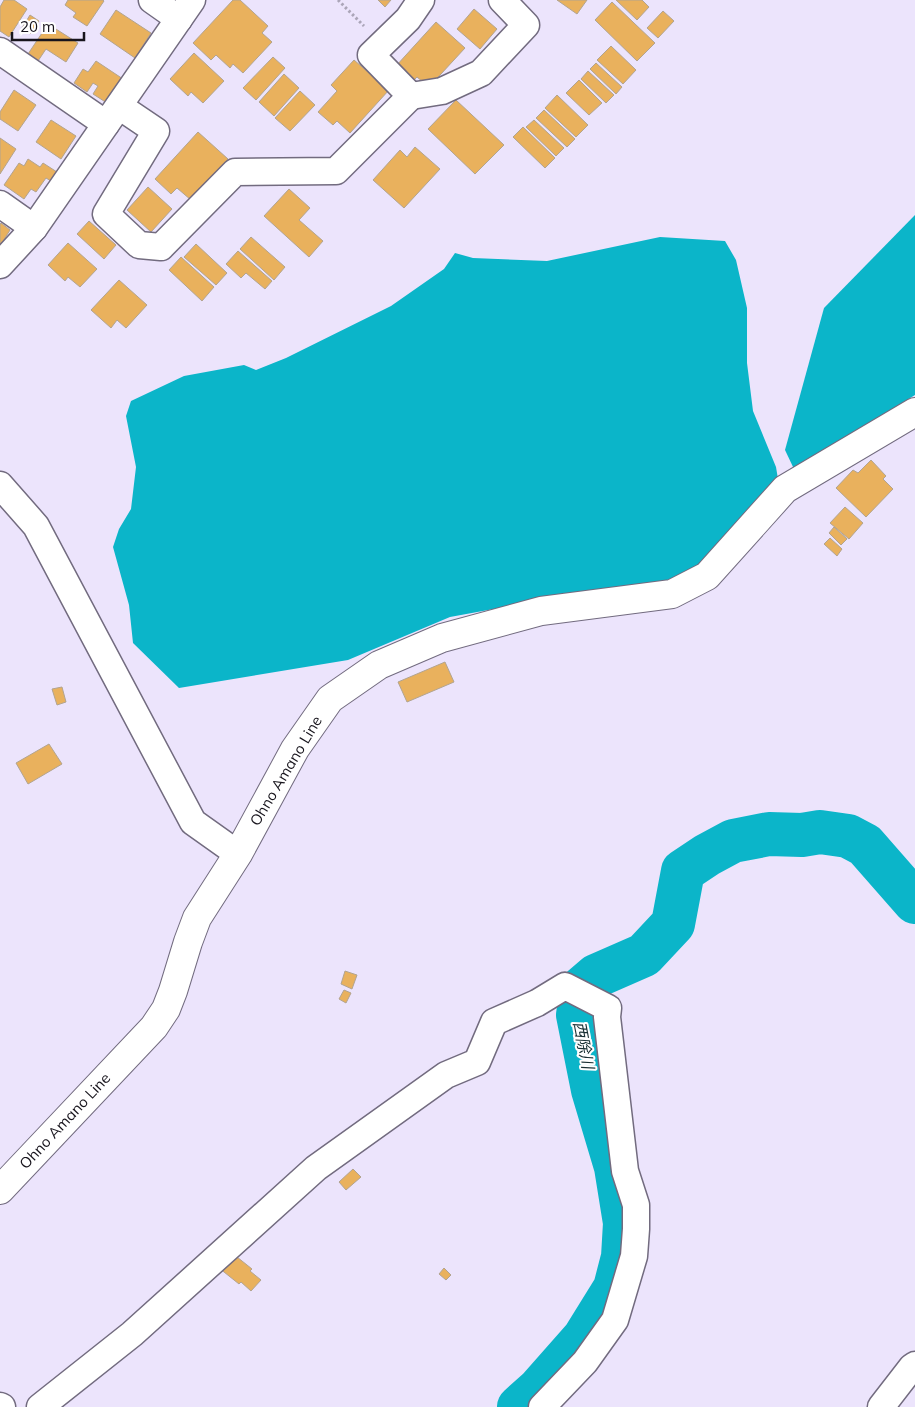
<svg xmlns="http://www.w3.org/2000/svg" width="915" height="1407" viewBox="0 0 915 1407" font-family="Mulish,'Noto Sans JP',sans-serif">
	<style>
		.water { fill: #0bb5c9 }
		.lines { fill: none; stroke-linecap: round; stroke-linejoin: round }
		.river { stroke: #0bb5c9; stroke-width: 44 }
		.building { fill: #e9b15d; stroke: #b2a490 }
		.minor-casing { stroke: #726b7f; stroke-width: 29 }
		.secondary-casing { stroke: #726b7f; stroke-width: 30 }
		.path { stroke: #aba5b8; stroke-width: 3; stroke-dasharray: 2.5 2.5; stroke-linecap: butt }
		.minor { stroke: #fff; stroke-width: 26 }
		.secondary { stroke: #fff; stroke-width: 28 }
		.labels { text-anchor: middle; stroke-width: 4; stroke-linejoin: round; paint-order: stroke }
		.street-label { font-size: 15px; fill: #17141c; stroke: #fff }
		.water-label { font-size: 16px; font-style: italic; fill: #193034; stroke: #fff }
	</style>
	<rect width="100%" height="100%" fill="#ece4fc"/>
	<!-- water -->
	<g class="water">
		<polygon points="915,215 915,395 794,469 785,450 824,308"/>
		<polygon points="660,237 725,241 736,260 747,308 747,363 753,411 776,467 778,479 695,569 652,586 543,600 450,617 348,660 179,688 133,643 129,605 113,547 119,529 131,509 136,467 126,416 131,401 184,376 244,365 256,370 286,358 391,306 444,269 455,253 473,258 547,261"/>
	</g>
	<g class="lines">
		<!-- river -->
		<polyline class="river" points="519,1407 539,1389 584,1338 615,1288 623,1257 625,1223 616,1167 593,1090 578,1015 582,988 596,976 644,955 673,924 683,871 707,855 733,841 769,834 802,835 820,832 848,836 865,845 915,902"/>
	</g>
	<!-- building -->
	<g class="building">
		<polygon points="4,0 14,0 27,9 9,37 0,31 0,7"/>
		<polygon points="68,0 103,0 104,1 87,26 73,17 76,13 65,5"/>
		<polygon points="233,0 240,0 268,26 262,33 272,42 243,73 233,64 230,68 216,55 211,60 193,43"/>
		<polygon points="378,0 391,0 385,7"/>
		<polygon points="557,0 587,0 577,14"/>
		<polygon points="616,0 642,0 649,7 637,20"/>
		<polygon points="612,2 655,43 637,61 595,20"/>
		<polygon points="474,9 497,29 480,49 457,29"/>
		<polygon points="116,10 151,33 135,58 100,34"/>
		<polygon points="663,11 674,21 658,38 647,28"/>
		<polygon points="30,15 39,21 30,34 22,28"/>
		<polygon points="436,22 465,48 429,87 417,77 413,81 396,66"/>
		<polygon points="48,24 78,43 66,62 46,49 38,61 28,54"/>
		<polygon points="611,46 636,70 623,84 597,60"/>
		<polygon points="194,53 224,81 203,103 191,92 188,96 170,79"/>
		<polygon points="273,57 285,68 256,100 243,88"/>
		<polygon points="354,60 389,90 350,133 337,121 333,125 318,112 337,91 331,85"/>
		<polygon points="96,61 123,79 107,103 93,94 98,86 93,83 87,92 74,83 83,69 88,72"/>
		<polygon points="596,63 622,87 616,94 590,69"/>
		<polygon points="588,71 614,95 606,103 581,79"/>
		<polygon points="284,74 299,88 274,116 259,102"/>
		<polygon points="579,80 602,103 589,115 566,93"/>
		<polygon points="14,90 36,105 18,131 0,119 0,112"/>
		<polygon points="300,91 315,105 290,131 275,118"/>
		<polygon points="557,95 588,125 576,137 545,108"/>
		<polygon points="456,100 504,145 475,174 428,129"/>
		<polygon points="544,110 575,139 567,147 536,118"/>
		<polygon points="51,120 76,136 61,159 36,142"/>
		<polygon points="534,120 564,148 556,156 526,127"/>
		<polygon points="523,127 555,158 545,168 513,137"/>
		<polygon points="198,132 228,159 191,200 177,188 171,194 155,179"/>
		<polygon points="0,138 16,149 0,174"/>
		<polygon points="415,147 440,169 404,208 373,180 400,150 407,157"/>
		<polygon points="28,159 40,167 43,163 57,172 51,181 46,178 36,192 31,189 24,199 4,185 19,163 24,166"/>
		<polygon points="148,187 172,209 151,232 127,210"/>
		<polygon points="289,189 310,208 299,220 323,241 309,257 264,216"/>
		<polygon points="89,221 116,245 104,259 77,234"/>
		<polygon points="1,223 10,230 0,246 0,224"/>
		<polygon points="251,237 285,267 274,280 240,249"/>
		<polygon points="68,243 97,269 80,287 68,277 65,281 48,265"/>
		<polygon points="196,244 227,273 216,285 184,257"/>
		<polygon points="238,251 272,281 265,289 246,273 241,278 226,264"/>
		<polygon points="181,257 214,287 202,301 169,270"/>
		<polygon points="119,280 147,305 126,328 117,320 111,328 91,310"/>
		<polygon points="871,460 886,476 883,479 893,489 866,517 836,488 853,470 858,473"/>
		<polygon points="845,507 863,523 849,539 830,523"/>
		<polygon points="834,527 847,539 841,545 829,533"/>
		<polygon points="830,538 842,549 837,556 824,544"/>
		<polygon points="445,662 454,682 407,702 398,682"/>
		<polygon points="62,687 66,702 57,705 52,689"/>
		<polygon points="49,744 62,764 28,784 16,763"/>
		<polygon points="345,971 357,975 352,989 341,984"/>
		<polygon points="344,990 351,993 346,1003 339,999"/>
		<polygon points="353,1169 361,1177 346,1190 339,1182"/>
		<polygon points="232,1253 252,1269 250,1271 261,1280 251,1291 241,1282 239,1284 219,1268"/>
		<polygon points="444,1268 451,1275 446,1280 439,1274"/>
	</g>
	<g class="lines">
		<defs>
			<g id="minor">
				<polyline points="152,0 179,19"/>
				<polyline points="0,51 106,124"/>
				<polyline points="411,96 442,91 481,73 526,25 502,0"/>
				<polyline points="119,106 156,131 106,214 139,245 161,247 235,172 336,171 411,96 371,55 408,19 421,0"/>
				<polyline points="0,204 34,228"/>
				<polyline points="0,265 34,228 192,0"/>
				<polyline points="0,485 36,526 193,822 238,854"/>
				<polyline points="0,1406 2,1407"/>
				<polyline points="40,1407 132,1334 316,1168 446,1075 477,1062 494,1022 537,1003 565,986 608,1008 607,1017 625,1171 636,1205 636,1229 634,1256 615,1320 585,1362 542,1407"/>
				<polyline points="881,1407 912,1367 915,1365"/>
			</g>
			<polyline id="secondary" points="0,1190 154,1027 166,1009 173,991 188,942 197,918 238,854 295,749 330,699 379,665 442,638 541,611 672,594 707,576 785,489 915,412"/>
		</defs>
		<!-- minor casing -->
		<use href="#minor" class="minor-casing"/>
		<!-- secondary casing -->
		<use href="#secondary" class="secondary-casing"/>
		<!-- path -->
		<polyline class="path" points="338,0 364,26"/>
		<!-- minor -->
		<use href="#minor" class="minor"/>
		<!-- secondary -->
		<use href="#secondary" class="secondary"/>
	</g>
	<g class="labels">
		<!-- street labels -->
		<g class="street-label">
			<text transform="translate(286 771) rotate(-59)" y="5">Ohno Amano Line</text>
			<text transform="translate(65 1121) rotate(-47)" y="5">Ohno Amano Line</text>
		</g>
		<!-- water labels -->
		<g class="water-label">
			<text transform="translate(584 1045) rotate(79)" y="6">西除川</text>
		</g>
	</g>
	<!-- scale -->
	<path d="M12 32v8h72v-8" fill="none" stroke="#17141c" stroke-width="2.5"/>
	<text x="20" y="32" font-size="15" fill="#17141c" stroke="#ffffff" stroke-width="4" paint-order="stroke">20 m</text>
</svg>
